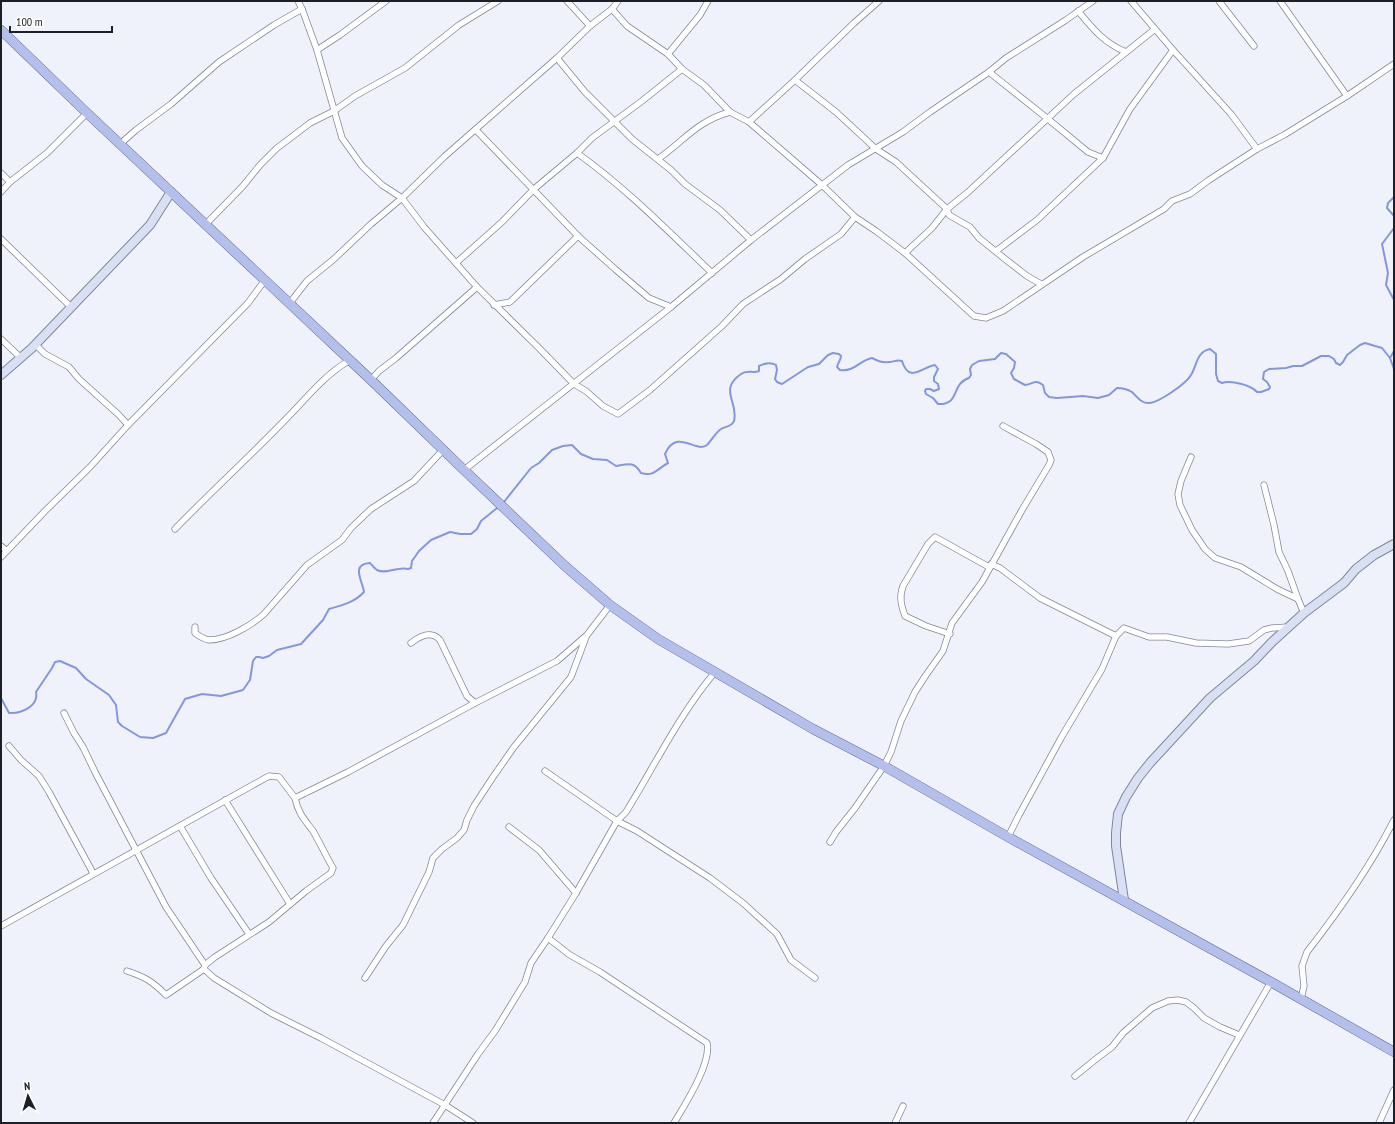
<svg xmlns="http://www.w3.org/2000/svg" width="1395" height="1124" viewBox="0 0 1395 1124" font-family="'PT Sans Narrow',sans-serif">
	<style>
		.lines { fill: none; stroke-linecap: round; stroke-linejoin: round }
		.stream { stroke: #8597dc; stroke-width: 2 }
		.street-casing { stroke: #81879b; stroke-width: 7 }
		.secondary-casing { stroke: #81879b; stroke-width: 10 }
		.primary-casing { stroke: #606c9d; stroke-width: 10 }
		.street { stroke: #fff; stroke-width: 5.5 }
		.secondary { stroke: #dae0f4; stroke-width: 8 }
		.primary { stroke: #b5c0ea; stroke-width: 9 }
	</style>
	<rect width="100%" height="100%" fill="#eff2fb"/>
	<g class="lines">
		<!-- stream -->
		<g class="stream">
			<polyline points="1394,197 1388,203 1387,208 1394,216"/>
			<polyline points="1394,228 1382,244 1388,273 1386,285 1394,300"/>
			<polyline points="1390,358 1394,351"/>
			<path d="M504,502L531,468L539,463L552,450L563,446L572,445L581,454L593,459L607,460L616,466C628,464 634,461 641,473C654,477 657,469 668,463L665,454C677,427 696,454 707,445C712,440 716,432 721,429C726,426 732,427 734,421C739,402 718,390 741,374C747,369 753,374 759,371V366C765,363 771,362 776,365L777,370L775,379L777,382L782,384L808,367L819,364L828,355L833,353L839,354L841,356C841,360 838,362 837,367L840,370C855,372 860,360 872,358C878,361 882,363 889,362C894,362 897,359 902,361C909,384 922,367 935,365L938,369L934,377V381L938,384L939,389L934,391L930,389H926L925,391L926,394L933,398L938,404C961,405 950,384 969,378L971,375L970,369L972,365L979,361L995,359L1001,353L1006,354L1015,362L1014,368L1011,373L1014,379L1025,385C1034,384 1034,379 1043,385L1045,393L1049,397L1057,398L1083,396L1098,398L1109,395L1117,388C1123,388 1127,389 1132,392C1137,397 1142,404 1150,403C1159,402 1186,384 1191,375C1197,366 1196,352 1210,349L1216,354V374L1218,381L1222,383C1231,380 1251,385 1257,392H1261L1269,389L1270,387L1267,382L1263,379L1264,372L1269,369L1286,368L1293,366H1302L1321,356H1329L1334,359L1336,363L1340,365L1343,362L1347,355L1360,345L1365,343L1382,348L1390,358L1394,369"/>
			<path d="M1,698L9,713C21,714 39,706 36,692L52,668L55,662L60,661L76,668L86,679L109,695L116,705L118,722L122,726L140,737L153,738L166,733L185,699L202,694L221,696L243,690L250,680L253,661L256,657H259L263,658L269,656L277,650L301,644L323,620L329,609C343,605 355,602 364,592C363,582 350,564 370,563C372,565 374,568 377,570C387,575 396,566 408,569L411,568L412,561L419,551L431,540L450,532L460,534H471L477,529L481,521L497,508"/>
		</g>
		<defs>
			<g id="street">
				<polyline points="298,1 302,9 317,50 342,138 362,166 382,185 402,198 424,227 477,287 539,348 574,384 586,391 603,406 618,414 650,390 722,326 743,304 781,279 805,259 841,234 855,217"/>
				<polyline points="567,1 590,26"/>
				<polyline points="1131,1 1173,50 1231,114 1257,149"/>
				<polyline points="1219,1 1254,46"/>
				<polyline points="1280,1 1347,96"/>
				<polyline points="612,9 627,26 668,54 682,69 704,85 730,112 749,122 822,185 855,217 876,231 905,253 974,316 986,318 1003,311 1083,257 1164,209 1172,201 1190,194 1209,180 1257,149 1284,135 1347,96 1394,64"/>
				<path d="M1078,11C1093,29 1104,43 1126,52"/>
				<polyline points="317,50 340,35 386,1"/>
				<polyline points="668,54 700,15 708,1"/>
				<polyline points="557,58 585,92 632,139 671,170 685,184 720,210 751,240"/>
				<polyline points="989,72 1048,119 1088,152 1103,158"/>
				<polyline points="795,80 836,112 876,149 896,162 947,209 949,215 970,227 979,238 1005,259 1027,276 1041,284"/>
				<polyline points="749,122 795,80 854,23 879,1"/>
				<polyline points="476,130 578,236 615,269 649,298 671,307"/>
				<polyline points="120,144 136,130 171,104 219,62 274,25 302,9"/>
				<path d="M577,153C626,188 668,231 712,273"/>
				<path d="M658,159C684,141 697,121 730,112"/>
				<polyline points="1,173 10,182"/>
				<polyline points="1,192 10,182 47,153 87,113"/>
				<polyline points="206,224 243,186 260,165 277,148 293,136 310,123 334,111 355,96 405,68 459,25 498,1"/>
				<polyline points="1,239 71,307"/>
				<polyline points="996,251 1037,220 1103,158 1130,109 1173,50"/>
				<polyline points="905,253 932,228 947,209 967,193 1074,94 1155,29"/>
				<polyline points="456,263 502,222 534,189 577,153 592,138 642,101 682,69"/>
				<polyline points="289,304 307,281 334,259 371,224 402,198 445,156 557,58 590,26 612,9 618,1"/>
				<polyline points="494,305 510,302 578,236"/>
				<polyline points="1,339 20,357"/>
				<polyline points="35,344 45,354 69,367 79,379 119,415 128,425"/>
				<polyline points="371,380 379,371 396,358 477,287"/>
				<polyline points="1191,457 1181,481 1178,494 1180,505 1192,530 1205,549 1215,558 1241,567 1277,589 1298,599"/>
				<polyline points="464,470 671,307 751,240 848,165 903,132 930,112 989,72 1006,58 1066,20 1093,1"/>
				<polyline points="1264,485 1274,525 1279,552 1288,571 1298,599 1304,613"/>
				<path d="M175,529C211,492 249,457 285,420C306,399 324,375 350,360"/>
				<polyline points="1,546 7,551"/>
				<polyline points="1,557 45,511 90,467 128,425 248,303 265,280"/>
				<polyline points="991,564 1000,568 1040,598 1116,636"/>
				<path d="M195,627V633C199,636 204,639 209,640C227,640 252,625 264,614L307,565L342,540L351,528L371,509L414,481L443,450"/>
				<path d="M950,634L926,626L905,616C901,605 899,597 903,586L928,544L935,537L989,567"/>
				<path d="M411,643C420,636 431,630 440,640L467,696L475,703"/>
				<polyline points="64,713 74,733 83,747 95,772 166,907 205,965 204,969 214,978 271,1013 321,1038 445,1105 473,1123"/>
				<polyline points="9,746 21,760 39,776 49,792 93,873"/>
				<polyline points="545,771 617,821 637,831 668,851 710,878 743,903 777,934 791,960 815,978"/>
				<polyline points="225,800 290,904"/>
				<polyline points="180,826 211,878 249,934"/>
				<polyline points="509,827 539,850 576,893"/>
				<polyline points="1008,837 1019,815 1061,738 1102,669 1116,636 1124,628 1149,637 1167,637 1196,643 1228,644 1249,641 1264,630 1272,628 1288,627"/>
				<polyline points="830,842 836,832 855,808 884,766 891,752 901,721 915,692 926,675 943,651 952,623 982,582 1022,510 1049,465 1051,460 1048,452 1036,444 1003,426"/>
				<polyline points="1,926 269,776 279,777 295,798 348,772 475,703 557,661 587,635 610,605"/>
				<path d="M548,938L570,955L600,972L707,1043C712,1063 684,1106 674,1123"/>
				<path d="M205,965L215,957L269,922L306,891L331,873L333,868C326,856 320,843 313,831C304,819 298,813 295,798"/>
				<path d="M127,971C145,977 152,981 166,995L204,969"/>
				<polyline points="365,978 386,946 403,925 429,872 433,858 442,849 457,838 464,830 467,820 474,806 493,777 514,747 571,677 586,637"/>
				<path d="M1301,999L1304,986L1302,966L1307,952C1339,911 1370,867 1394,820"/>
				<polyline points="1075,1076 1096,1059 1112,1047 1123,1033 1152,1008 1168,1001 1178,1000 1186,1002 1194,1008 1204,1018 1220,1027 1239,1035"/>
				<path d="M433,1123L478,1054L495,1031L525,982L531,963L548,938L576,893L617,821L626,812C655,765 679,715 715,672"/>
				<polyline points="895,1123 903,1106"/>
				<polyline points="1189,1123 1271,982"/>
				<polyline points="1379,1123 1394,1090"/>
			</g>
			<g id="secondary">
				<polyline points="1,375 32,348 150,225 171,192"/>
				<polyline points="1124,900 1116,846 1116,833 1118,814 1126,797 1138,778 1150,763 1210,698 1254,661 1272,642 1304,613 1344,583 1356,569 1374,555 1394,544"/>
			</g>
			<polyline id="primary" points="1,30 87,113 371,380 464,470 565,566 610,605 658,639 813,729 884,766 1008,837 1271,982 1394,1052"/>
		</defs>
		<!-- street casing -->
		<use href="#street" class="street-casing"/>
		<!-- secondary casing -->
		<use href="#secondary" class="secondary-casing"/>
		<!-- primary casing -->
		<use href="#primary" class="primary-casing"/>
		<!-- street -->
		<use href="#street" class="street"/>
		<!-- secondary -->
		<use href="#secondary" class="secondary"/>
		<!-- primary -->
		<use href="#primary" class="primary"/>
	</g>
	<!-- border -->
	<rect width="1395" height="1124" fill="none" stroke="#1d1f27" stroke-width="4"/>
	<!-- north arrow -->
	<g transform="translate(28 1096) rotate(355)" stroke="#ffffff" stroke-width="3" paint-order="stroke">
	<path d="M0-3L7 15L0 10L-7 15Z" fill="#1d1f27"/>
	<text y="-6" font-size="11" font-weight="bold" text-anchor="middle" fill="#1d1f27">N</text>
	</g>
	<!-- scale -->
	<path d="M10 26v6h102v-6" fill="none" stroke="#1d1f27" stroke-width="2"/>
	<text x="16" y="26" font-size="12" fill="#1d1f27" stroke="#ffffff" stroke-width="3" paint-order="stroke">100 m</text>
</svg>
